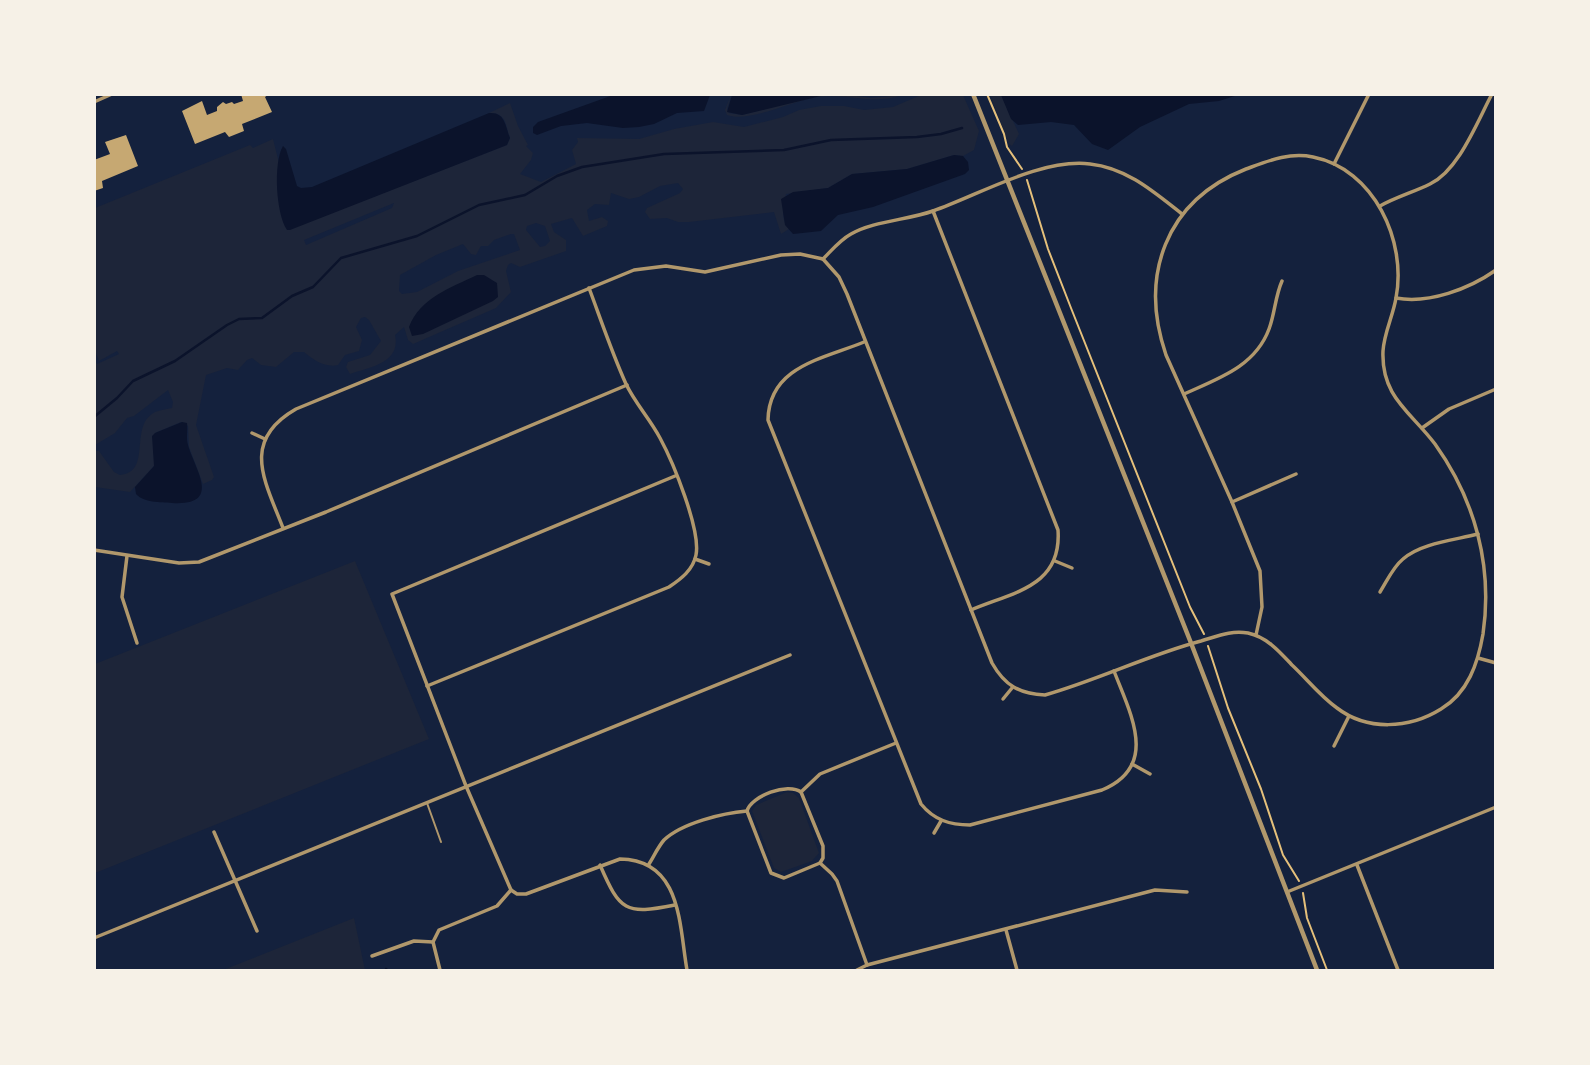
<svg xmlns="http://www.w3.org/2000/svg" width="1590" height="1065" viewBox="0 0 1590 1065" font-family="'PT Sans Narrow',sans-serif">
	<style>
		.green { fill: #1d2539; fill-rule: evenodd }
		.water { fill: #0b132b }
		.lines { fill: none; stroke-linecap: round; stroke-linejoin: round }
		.stream { stroke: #0b132b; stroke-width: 2.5 }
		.building { fill: #c6a872 }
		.path { stroke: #e5c07b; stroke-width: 2 }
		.service { stroke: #b1986c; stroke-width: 2 }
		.minor { stroke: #b1986c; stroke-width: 3.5 }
		.tertiary { stroke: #b1986c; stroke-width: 4.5 }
	</style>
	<rect width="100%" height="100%" fill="#14213d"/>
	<!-- green -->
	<g class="green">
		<path d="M843,94L871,98L902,95C873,106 846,92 816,97C793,101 748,123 727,115L725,110L731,95L727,109L729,113L742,115L819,95Z"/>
		<path d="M921,95H963L979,131L974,150L963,156L954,155L907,169L852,174L828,188L786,194C784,207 780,219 789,229L781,234L774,212L689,222H678L667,218L650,219L645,212L647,208L680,193L683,189L678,183L660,186L639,197L629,199L611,193L609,205L595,204L587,210L589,221L602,217L608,221L607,226L583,236L572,218L551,224L554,232L566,240V251L520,267L511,263L508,265L506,271L511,292L496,308L413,344L408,340L404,327L395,335C401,363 371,367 350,374L346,367L348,362L370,355L381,341L369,320L365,317L361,318L356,327L362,340L359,351L345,355L338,365C326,368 313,360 304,352H294L276,367L261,365L252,358L247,360L238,370L227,368L206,375L196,425L214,477L212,480L203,484L189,447L188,426L181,422L155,433L154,466L130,492L95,487V451H99L114,472L120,475C153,472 128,426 155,412C160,410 167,409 172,408L173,402L168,390L134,416L127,418L115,433L95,445L94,359L97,364L119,354L117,351L99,361L95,351V208L250,145L253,148L273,139L295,227L507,145L510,138C505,124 507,113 489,113L510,103L518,126L528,145L526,146L533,153L531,160L520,174L541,182L576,164L572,150L578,142L577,138L639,139L674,129L713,122L744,127L783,117L799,110L821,106H844L864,110L893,107ZM394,203L392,208L306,245L304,240ZM536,223L545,226L550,241L545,246L540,247L526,230L527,226ZM511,234H514L520,250L458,271L417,292L402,294L399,291L400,275L436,255L463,244L471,254L476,255L481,246H488L494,240Z"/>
		<polygon points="990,95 1001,95 1019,134 1012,146 1009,144"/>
		<polygon points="355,561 429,739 95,873 95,664"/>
		<polygon points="787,792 793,793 799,798 819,853 812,861 781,872 774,868 752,811 756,805"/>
		<polygon points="354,918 365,970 223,970"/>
	</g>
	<!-- water -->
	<g class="water">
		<polygon points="616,94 710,94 710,95 704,111 677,113 654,124 639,127 623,128 587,123 561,126 537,135 533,133 533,127 538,122"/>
		<polygon points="732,95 732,94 825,95 742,115 727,112"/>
		<polygon points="1001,95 1238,95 1219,101 1189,104 1140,127 1108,150 1092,144 1074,125 1051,122 1018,125 1011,119"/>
		<path d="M489,113C505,112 505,125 510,138L507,145L290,230H287C276,214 273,163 283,146L286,149L297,186L301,188L312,187Z"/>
		<polygon points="954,155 963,156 968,162 969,170 965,174 873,207 838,215 821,231 793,234 785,225 781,199 793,192 828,188 852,174 907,169"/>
		<path d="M477,275H484L497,283L498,297L493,301L423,334L412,336L409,327C420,298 450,288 477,275Z"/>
		<path d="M182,422L187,423C188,430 186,438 188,445C195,470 223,506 172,503C160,502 144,503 136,494L135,487L154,466L152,436L155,433Z"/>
	</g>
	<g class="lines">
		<!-- stream -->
		<g class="stream">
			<polyline points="94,417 117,398 133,381 175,361 227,325 239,319 262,318 292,296 313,287 341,258 417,236 479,205 525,195 557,176 582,167 664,154 784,150 831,140 917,137 941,134 962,128"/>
			<polyline points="386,969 387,970"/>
		</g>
	</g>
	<!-- building -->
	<g class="building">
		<polygon points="241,94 269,94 265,97 272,112 242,124 244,131 229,137 225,132 195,144 182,111 202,101 207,115 217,111 217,107 223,102 226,104 232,102 234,104 243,101"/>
		<polygon points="126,135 138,166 102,181 103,188 94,191 94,160 110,154 105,142"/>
	</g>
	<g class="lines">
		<!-- path -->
		<g class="path">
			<polyline points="987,94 1004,134 1007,147 1022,169"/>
			<polyline points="1027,180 1048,249 1071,308 1190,607 1204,634"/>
			<polyline points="1208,646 1228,708 1261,789 1283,855 1299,881"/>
			<polyline points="1303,893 1307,918 1327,970"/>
		</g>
		<!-- service -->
		<polyline class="service" points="427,803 441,842"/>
		<!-- minor -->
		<g class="minor">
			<polyline points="94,102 112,94"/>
			<polyline points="1334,164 1369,94"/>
			<path d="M1380,206C1396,197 1414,192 1430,184C1459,170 1477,122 1492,94"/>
			<path d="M933,211L1058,530C1062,587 1013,592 971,610"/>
			<path d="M823,259L839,277L847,294L992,663C1005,686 1020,694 1045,695C1098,680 1148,655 1201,641C1218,636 1231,630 1248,633C1267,637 1280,652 1292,665C1307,679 1320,696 1337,708C1367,731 1409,729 1441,709C1468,693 1478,663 1483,634C1493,566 1475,500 1435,444C1411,412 1381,397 1383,351C1384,333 1393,316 1396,298C1407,241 1374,169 1313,157C1289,152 1268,161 1246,169C1165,201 1139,276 1166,355L1232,502L1260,571L1262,607L1256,635"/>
			<path d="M823,259C832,250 840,240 851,234C873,221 908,220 933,211C979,195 1041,158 1090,164C1127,168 1154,192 1182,214"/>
			<path d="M1396,298C1429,304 1469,289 1496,270"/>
			<path d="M864,342C823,359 769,366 768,420L921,804C934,820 950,825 970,825L1102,790C1160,766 1130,713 1114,671"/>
			<path d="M1184,394C1217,379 1255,367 1269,329C1275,313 1275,297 1282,281"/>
			<polyline points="1422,428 1449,409 1496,389"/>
			<polyline points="252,433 265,439"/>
			<polyline points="1232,502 1296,474"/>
			<path d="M283,528C265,481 240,441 296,409L634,270L666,266L705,272L781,255L800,254L823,259"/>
			<polyline points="94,550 179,563 199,562 326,512 627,385"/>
			<polyline points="127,556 122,597 137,643"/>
			<polyline points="695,559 709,564"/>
			<polyline points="1055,561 1072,568"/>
			<path d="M1380,592C1387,581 1393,567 1403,559C1421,543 1455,540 1478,534"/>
			<polyline points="1478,658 1496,663"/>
			<path d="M427,686L669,587C681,579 693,570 696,555C701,530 673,462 660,438C650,419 635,403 626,384C612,353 601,320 589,288"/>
			<polyline points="1003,699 1012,688"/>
			<polyline points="1334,746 1349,716"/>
			<polyline points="1132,764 1150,774"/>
			<polyline points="801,792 823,846 823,858 820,863 832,874 837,881 867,965"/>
			<polyline points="747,811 771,873 784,878 820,863"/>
			<polyline points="214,832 257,931"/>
			<polyline points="934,833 941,821"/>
			<path d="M649,864C654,856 658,847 664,840C682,823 723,813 747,811C751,796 788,782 801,792L820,774L896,743"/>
			<path d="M600,865C620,911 625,915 675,905"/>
			<polyline points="1357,865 1398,970"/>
			<polyline points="511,890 466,786 392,594 675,476"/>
			<polyline points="1287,892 1496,807"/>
			<polyline points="1006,930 1017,970"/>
			<polyline points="94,938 790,655"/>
			<polyline points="372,956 414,941 433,942"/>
			<path d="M440,970L433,942L439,930L497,906L511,890L517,894H526L620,859C682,860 679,925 687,970"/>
			<polyline points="857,970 867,965 1155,890 1187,892"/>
		</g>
		<!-- tertiary -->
		<polyline class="tertiary" points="973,94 1191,643 1317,970"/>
	</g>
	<!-- border -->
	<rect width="1590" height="1065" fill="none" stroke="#f6f1e7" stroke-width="192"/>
</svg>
